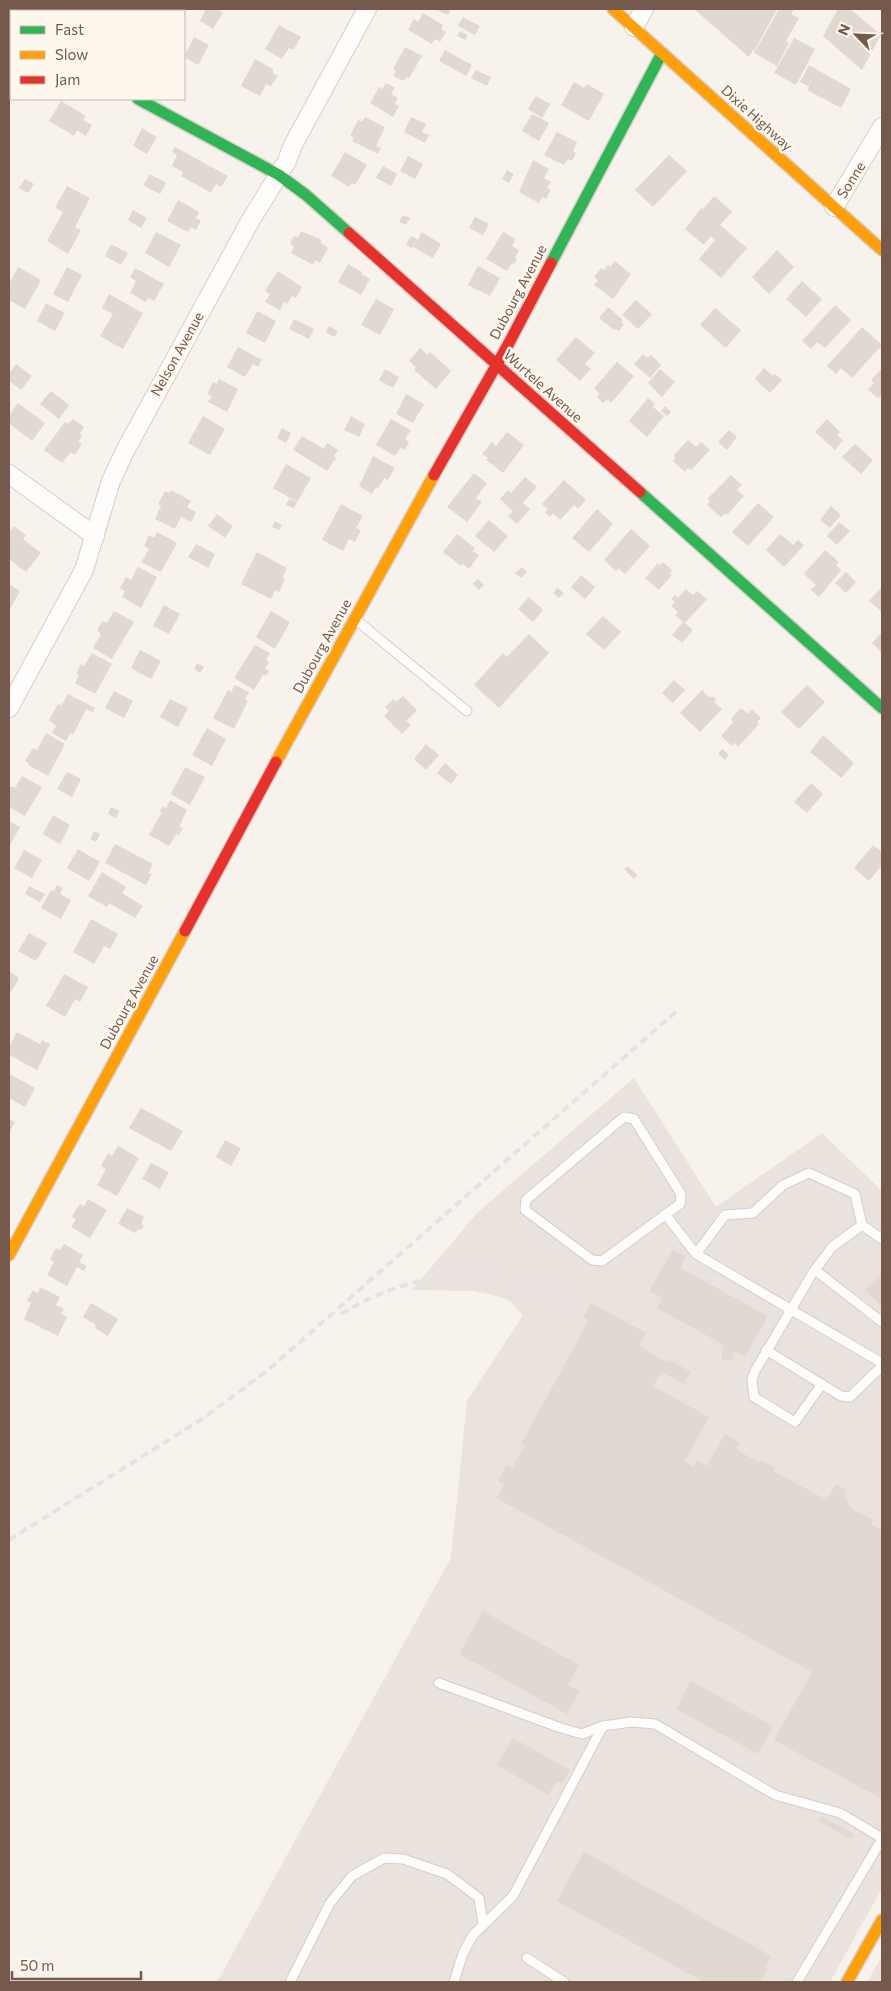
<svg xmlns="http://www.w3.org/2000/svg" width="891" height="1991" viewBox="0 0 891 1991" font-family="Commissioner,sans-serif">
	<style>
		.industrial { fill: #eae2dd }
		.building { fill: #e1d8d1 }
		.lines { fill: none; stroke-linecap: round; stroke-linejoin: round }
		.lane-casing { stroke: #d5cec7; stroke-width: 11 }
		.street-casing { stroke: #d5cec7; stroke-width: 20 }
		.fast-casing { stroke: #d6cec8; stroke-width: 14 }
		.slow-casing { stroke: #d6cec8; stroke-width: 14 }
		.jam-casing { stroke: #d6cec8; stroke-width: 14 }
		.lane { stroke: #fefdfc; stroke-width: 9 }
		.street { stroke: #fefdfc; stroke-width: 18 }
		.fast { stroke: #30b455; stroke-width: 11 }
		.slow { stroke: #ff9f0a; stroke-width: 11 }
		.jam { stroke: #e5322d; stroke-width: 11 }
		.rail { stroke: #e4e2e5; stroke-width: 4; stroke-dasharray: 8 5; stroke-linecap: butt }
		.labels { text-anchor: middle; stroke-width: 5; stroke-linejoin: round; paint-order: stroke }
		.street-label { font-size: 14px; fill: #75594c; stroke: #fef7ee }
	</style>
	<rect width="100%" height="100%" fill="#f7f2ec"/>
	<!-- industrial -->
	<g class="industrial">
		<polygon points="634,1078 716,1207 822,1133 882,1191 882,1888 830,1982 217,1982 451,1558 467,1401 523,1315 509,1300 493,1295 474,1291 412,1290 477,1213"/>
		<polygon points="882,1956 882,1982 867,1982"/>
	</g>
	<!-- building -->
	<g class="building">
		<polygon points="97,9 115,9 114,11 101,11"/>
		<polygon points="206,9 216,9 223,12 213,29 200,21"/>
		<polygon points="435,9 451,9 448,15"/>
		<polygon points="694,9 777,9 754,51 753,50 749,57"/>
		<polygon points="779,9 794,9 791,14 799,18 786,41 789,43 777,66 754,53"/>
		<polygon points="838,9 850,9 881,35 862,70 823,36"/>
		<polygon points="423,13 443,25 441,29 446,32 440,42 435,39 432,44 408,30 414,19 418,22"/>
		<polygon points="463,17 480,26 475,35 458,26"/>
		<polygon points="279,25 301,37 293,50 289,48 282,59 265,49"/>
		<polygon points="460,31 468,35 465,40 457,36"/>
		<polygon points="194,37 209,45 198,65 184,57"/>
		<polygon points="794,38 815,49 796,85 774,73"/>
		<polygon points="405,47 422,56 409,78 406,77 404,81 393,76 396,71 393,69"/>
		<polygon points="445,50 472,65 466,76 439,61"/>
		<polygon points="255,59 273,69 273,73 278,76 271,86 266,84 260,96 241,86"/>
		<polygon points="809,65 851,89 841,108 807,90 813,78 808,86 800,82"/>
		<polygon points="476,70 491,77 487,86 471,78"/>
		<polygon points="574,82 584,88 587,84 604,94 589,121 561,105"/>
		<polygon points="386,83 395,88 391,94 398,98 395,104 399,106 393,117 370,103 379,87 382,89"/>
		<polygon points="536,96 550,104 542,118 528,109"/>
		<polygon points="61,101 86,116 83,120 92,125 86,136 77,130 74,136 49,121"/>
		<polygon points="532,114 549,123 539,141 522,131"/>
		<polygon points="365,117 385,127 376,146 381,148 378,154 352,141 354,138 350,136 358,120 362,122"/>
		<polygon points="411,117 426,124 422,132 429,135 425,143 404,132"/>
		<polygon points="142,128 157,137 147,154 133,146"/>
		<polygon points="557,132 577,142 573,151 576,153 572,161 568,159 564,165 544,155"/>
		<polygon points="175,147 228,176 221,187 216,184 211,193 181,176 183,172 172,166 177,155 172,152"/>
		<polygon points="345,152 367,165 355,185 351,183 349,187 331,176"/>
		<polygon points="669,155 687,171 653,207 635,190"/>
		<polygon points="408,156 423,164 415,179 400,171"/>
		<polygon points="533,160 549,169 544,178 551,182 547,188 551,190 546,199 542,197 539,203 519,192"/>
		<polygon points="383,166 397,174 391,186 376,178"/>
		<polygon points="507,170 514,174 509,183 502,179"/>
		<polygon points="150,174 166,183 160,194 143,185"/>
		<polygon points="25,179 34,184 28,193 19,188"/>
		<polygon points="67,186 90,198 75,227 81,230 68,254 47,241 63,212 55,208"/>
		<polygon points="714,196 732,212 720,225 747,248 721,278 699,259 715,240 711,236 704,245 685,229 701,208 703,209"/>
		<polygon points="178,200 199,212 196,218 201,221 196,230 191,227 188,232 167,221"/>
		<polygon points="133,210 147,218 141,228 128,220"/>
		<polygon points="403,215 410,218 406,225 399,222"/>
		<polygon points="475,217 489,224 483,235 469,228"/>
		<polygon points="301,231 322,240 320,242 328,248 320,263 315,260 313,265 291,253 294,247 290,243 294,236 298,237"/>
		<polygon points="156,232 181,245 169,267 145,253"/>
		<polygon points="422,232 441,244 433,258 413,247"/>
		<polygon points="503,232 516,239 512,246 519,250 515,258 517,259 514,264 512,263 507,271 486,259"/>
		<polygon points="411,236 417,239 412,248 406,245"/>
		<polygon points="111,244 128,253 121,265 105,256"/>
		<polygon points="777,250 794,267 769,294 752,277"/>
		<polygon points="615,261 631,274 613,299 594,285 598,280 594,277 601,268 604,270 608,265 610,267"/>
		<polygon points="348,264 362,272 361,274 370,279 361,295 338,282"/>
		<polygon points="478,266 500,278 490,296 468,285"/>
		<polygon points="18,267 41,280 25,309 9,300 9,284"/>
		<polygon points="67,267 82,275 68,302 53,294"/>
		<polygon points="135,268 164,284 154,301 148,298 146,302 130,293 136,281 130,277"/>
		<polygon points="278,271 302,287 296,298 292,296 287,304 284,302 280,310 265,302 270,294 265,291"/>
		<polygon points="802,281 822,299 806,317 786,299"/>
		<polygon points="109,294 143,313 123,349 100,336 113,314 102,308"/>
		<polygon points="376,299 394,309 380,335 361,325"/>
		<polygon points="636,300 652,314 638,329 622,315"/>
		<polygon points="46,303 65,313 55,331 37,321"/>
		<polygon points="835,305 851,320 825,348 817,342 811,349 802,341"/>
		<polygon points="608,307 623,320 621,322 624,324 619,331 615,329 614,330 599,318"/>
		<polygon points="715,308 741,330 726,348 700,325"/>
		<polygon points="257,311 276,321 265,343 246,333"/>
		<polygon points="294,319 314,329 309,339 289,329"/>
		<polygon points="329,326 338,331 334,337 326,332"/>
		<polygon points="862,327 882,345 852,378 841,368 836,374 827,366"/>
		<polygon points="576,337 595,353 585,364 591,369 580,381 556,360"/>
		<polygon points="238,347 262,360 258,367 253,364 245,377 227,367"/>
		<polygon points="420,348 428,355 430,352 451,371 436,389 414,370 416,367 409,361"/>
		<polygon points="643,354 647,358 651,355 661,365 650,378 634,364"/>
		<polygon points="617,362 634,376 611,403 607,399 603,403 597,397 600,394 594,388"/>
		<polygon points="16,364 32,376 21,390 9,381 9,374"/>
		<polygon points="764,368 773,376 775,374 782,380 770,393 755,379"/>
		<polygon points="882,368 882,394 878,398 868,390 874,383 871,380"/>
		<polygon points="385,369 399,377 393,388 379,380"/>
		<polygon points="660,369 675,382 662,397 648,383"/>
		<polygon points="219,379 238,389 227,412 208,402 212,396 207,394 213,382 217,384"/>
		<polygon points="51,391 69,405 59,419 40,404"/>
		<polygon points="406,394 424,404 413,423 396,414"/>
		<polygon points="648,398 655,404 653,407 664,416 647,437 629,421"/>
		<polygon points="18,403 45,423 32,441 9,423 9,415"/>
		<polygon points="665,406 671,412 667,416 661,411"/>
		<polygon points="203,416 225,429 210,455 188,443"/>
		<polygon points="351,416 365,424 359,437 344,430"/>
		<polygon points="73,419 84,427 80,434 82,436 78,442 82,444 75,455 71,452 62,463 44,450 65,422 68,424"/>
		<polygon points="391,419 411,430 405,439 409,442 405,450 400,448 395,456 376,445"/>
		<polygon points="827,419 840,432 837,435 843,440 835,450 815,432"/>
		<polygon points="282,428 291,433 286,443 277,438"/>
		<polygon points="729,430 737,437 727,450 718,442"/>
		<polygon points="507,432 524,445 503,473 486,460 488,458 482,454 492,442 496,446"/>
		<polygon points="302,436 324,449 327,443 338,450 334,456 336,458 327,471 293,450"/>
		<polygon points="688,440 696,447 701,442 710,450 691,470 688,468 685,472 673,461 676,458 674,455"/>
		<polygon points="855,444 873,460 861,474 842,457"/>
		<polygon points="373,456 395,468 388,480 384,478 378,489 376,487 372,494 359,486"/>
		<polygon points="286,464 311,478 297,502 273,488"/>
		<polygon points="474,473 487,483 476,498 482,502 467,522 447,507"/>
		<polygon points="731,475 742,485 737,490 744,496 727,515 725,513 721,517 707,505 710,501 708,498"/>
		<polygon points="525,477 537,487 523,503 530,509 517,524 508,516 513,511 500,499 508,490 511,493"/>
		<polygon points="564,480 586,500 578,509 574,505 560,520 553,513 550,517 545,512 548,509 542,504"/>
		<polygon points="171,490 191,501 187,507 196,512 191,522 181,517 175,529 155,519 161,506 158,504 165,491 169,493"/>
		<polygon points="289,499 297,502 294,508 286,505"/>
		<polygon points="758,503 774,517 748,546 732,532"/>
		<polygon points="341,504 363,516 356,528 361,530 355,542 349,539 343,551 322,540"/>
		<polygon points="831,506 841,515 830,528 820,520"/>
		<polygon points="597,509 613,524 589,552 572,538"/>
		<polygon points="217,514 233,526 225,538 208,526"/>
		<polygon points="489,520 508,536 494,552 475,536"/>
		<polygon points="275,521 282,525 279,530 272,527"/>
		<polygon points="839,522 850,531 837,545 827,536"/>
		<polygon points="14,526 26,535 23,539 41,553 26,572 9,559 9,528 11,530"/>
		<polygon points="631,529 650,546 625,574 618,568 616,571 604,560"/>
		<polygon points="157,532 177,543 161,572 141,562 149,549 144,546 149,535 154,538"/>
		<polygon points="457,534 475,548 472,551 479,555 469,569 463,564 461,566 443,552"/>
		<polygon points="780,534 793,545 798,540 804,545 784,567 766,550"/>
		<polygon points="196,544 215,554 208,568 188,557"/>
		<polygon points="825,550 839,562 836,565 841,570 819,597 811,590 816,585 804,574"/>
		<polygon points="257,552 287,568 282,578 285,579 279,592 275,590 271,599 241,584"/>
		<polygon points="663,562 672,570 670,573 672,575 659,590 645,578 658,563 660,565"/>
		<polygon points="138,567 157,577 141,608 122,597 125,591 120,588 126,577 131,580"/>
		<polygon points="522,567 527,572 521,578 515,573"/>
		<polygon points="846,572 856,582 846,593 835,583"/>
		<polygon points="581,575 595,587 585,599 571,587"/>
		<polygon points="478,579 484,585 479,590 473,584"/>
		<polygon points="9,584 20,591 9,611"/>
		<polygon points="558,588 564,593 559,598 553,593"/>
		<polygon points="686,589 693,595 697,591 707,599 685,623 693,630 682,643 672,635 683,622 675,615 678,612 671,606 675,602 671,599 675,595 678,598"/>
		<polygon points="880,589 882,590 882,612 869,601"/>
		<polygon points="529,597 543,610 533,622 518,609"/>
		<polygon points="164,605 180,614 169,634 153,626"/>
		<polygon points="114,611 134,622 112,659 93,648 101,634 97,631 98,628 103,621 107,623"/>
		<polygon points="271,611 290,622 275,649 256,637"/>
		<polygon points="603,616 621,632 604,650 586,634"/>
		<polygon points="882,632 882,653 872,643"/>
		<polygon points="529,634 549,653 499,708 474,685 503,653 507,657"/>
		<polygon points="255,645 270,653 266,660 269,662 265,669 269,671 266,676 263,675 254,690 234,678"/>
		<polygon points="140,650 161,661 151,679 131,668"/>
		<polygon points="92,653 112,664 95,694 75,683 79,675 76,674 81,664 84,666"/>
		<polygon points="197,663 204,667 200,673 194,669"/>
		<polygon points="674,680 685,690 673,703 662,693"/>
		<polygon points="235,685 249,692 245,700 248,701 234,729 213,718 228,690 231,692"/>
		<polygon points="807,685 825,702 799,729 781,712"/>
		<polygon points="702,690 710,698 712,696 714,698 716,699 714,702 722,709 700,732 680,713"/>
		<polygon points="114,691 133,701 124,718 105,708"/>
		<polygon points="68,694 95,708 93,713 86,709 73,735 70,733 66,741 52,733 56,726 49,720 58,704 61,706"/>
		<polygon points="403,696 417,710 406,721 411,725 402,734 384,716 389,711 385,707 393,699 396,702"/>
		<polygon points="170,699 188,708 178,727 160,717"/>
		<polygon points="741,708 748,714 752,709 761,718 757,722 759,724 738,747 734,743 732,746 721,736 733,722 731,719"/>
		<polygon points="207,728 226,739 212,766 192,755"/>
		<polygon points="46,733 65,744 48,776 28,765 29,764 25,761 33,748 37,750"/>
		<polygon points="823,735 854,763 841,778 810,752"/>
		<polygon points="426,744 439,755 426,770 414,759"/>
		<polygon points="722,749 729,755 725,760 718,754"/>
		<polygon points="445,763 458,775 451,784 437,773"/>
		<polygon points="185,767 205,777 190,805 171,794"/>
		<polygon points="67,772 81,779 72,797 57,789"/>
		<polygon points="22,776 42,787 25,816 9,807 9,789 11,786 15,788"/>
		<polygon points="811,783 823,794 807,813 794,802"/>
		<polygon points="170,800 187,810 179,827 183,828 179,835 176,834 169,846 149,835 162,812 160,811 163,806 166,808"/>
		<polygon points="111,807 119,811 116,818 108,814"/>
		<polygon points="53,815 70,825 60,844 43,834"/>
		<polygon points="9,821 20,827 9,847"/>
		<polygon points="94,831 100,834 96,842 90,839"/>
		<polygon points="115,844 153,864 148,873 152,874 146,885 105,863"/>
		<polygon points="873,845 882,852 882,865 869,881 854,868"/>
		<polygon points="78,849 100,862 89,881 67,868"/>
		<polygon points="24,850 42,860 32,878 14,868"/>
		<polygon points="628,866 637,875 634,879 624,869"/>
		<polygon points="102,872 126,887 122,893 143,906 135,918 109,903 107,907 88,896"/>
		<polygon points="57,885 63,888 60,894 71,900 61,919 41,908 51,890 54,891"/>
		<polygon points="29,886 45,894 40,902 25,894"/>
		<polygon points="91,919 118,934 110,949 104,946 94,964 73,952"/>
		<polygon points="29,933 47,943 36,961 18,951"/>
		<polygon points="9,971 19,978 11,992 9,991"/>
		<polygon points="64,974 88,987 80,1002 75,999 65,1017 46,1006"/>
		<polygon points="17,1032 40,1044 42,1040 50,1044 37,1070 9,1055 9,1047"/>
		<polygon points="9,1074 35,1088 25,1107 9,1098"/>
		<polygon points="141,1108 183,1131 171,1151 129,1128"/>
		<polygon points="9,1119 15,1122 9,1133"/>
		<polygon points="225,1140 241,1148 231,1166 216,1157"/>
		<polygon points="118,1146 139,1158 117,1196 97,1185 106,1169 101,1166 108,1153 112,1156"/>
		<polygon points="151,1163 169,1172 160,1189 142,1179"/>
		<polygon points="88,1199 107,1210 90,1238 71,1227 76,1219 72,1217 74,1213 80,1204 84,1206"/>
		<polygon points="127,1208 144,1217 141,1224 144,1226 141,1230 138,1229 135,1233 118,1224"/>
		<polygon points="64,1244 83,1255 79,1262 87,1266 84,1271 77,1267 67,1286 47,1275 54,1262 50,1259 52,1255 56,1248 60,1250"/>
		<polygon points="673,1250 686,1256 680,1268 768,1316 745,1357 733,1351 734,1360 722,1360 722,1349 724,1345 657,1308 663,1298 649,1291"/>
		<polygon points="882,1273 882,1307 865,1290"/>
		<polygon points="40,1287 60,1297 56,1305 64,1309 61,1314 67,1317 58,1336 24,1319 31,1303 27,1301 33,1290 38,1293"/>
		<polygon points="91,1303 118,1319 108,1336 95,1328 96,1325 83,1317"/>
		<polygon points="591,1303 646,1333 639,1346 666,1362 668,1359 691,1372 684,1384 661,1372 653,1386 709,1417 685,1461 694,1468 697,1460 707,1466 725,1434 740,1443 737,1450 760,1463 761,1460 775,1468 773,1471 827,1500 836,1484 846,1490 846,1499 851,1508 873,1520 871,1524 882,1530 882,1799 774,1740 812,1672 496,1498 504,1485 498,1481 507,1465 512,1468 525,1446 521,1444 589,1320 583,1317"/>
		<polygon points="483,1611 579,1665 568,1685 580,1691 567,1714 459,1654"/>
		<polygon points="691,1681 773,1726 758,1754 676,1709"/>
		<polygon points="513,1738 570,1770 562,1784 557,1781 548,1795 497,1765"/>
		<polygon points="821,1816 854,1834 851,1839 818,1821"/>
		<polygon points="584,1852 771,1956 765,1967 768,1969 760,1982 704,1982 557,1901"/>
	</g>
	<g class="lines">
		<defs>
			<g id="lane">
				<polyline points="355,619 467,711"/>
				<polygon points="624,1117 634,1119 681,1194 680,1204 602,1261 592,1260 525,1210 526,1200"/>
				<polyline points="665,1214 696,1254"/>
				<polyline points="862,1225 855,1194 809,1173 783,1185 753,1213 725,1215 696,1254 882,1363"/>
				<polyline points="815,1270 882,1322"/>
				<polyline points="766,1350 841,1396 850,1397 882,1366"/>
				<polyline points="822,1384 795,1422 754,1397 752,1380 755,1371 812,1274 832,1247 862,1225 882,1239"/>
				<polyline points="439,1683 561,1728 582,1734 603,1726 631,1722 655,1724 775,1795 840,1813 882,1838"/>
				<polyline points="527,1958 564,1982"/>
				<polyline points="290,1982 330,1903 352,1876 384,1858 403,1859 447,1874 479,1898 483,1924"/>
				<polyline points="454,1982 463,1953 473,1935 513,1896 603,1726"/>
				<polyline points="797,1982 882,1839"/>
			</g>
			<g id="street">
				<polyline points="39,11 40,9"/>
				<polyline points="9,18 11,20"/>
				<polyline points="634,27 644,9"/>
				<polyline points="9,62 11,58"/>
				<polyline points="834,207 882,127"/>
				<polyline points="9,474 95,536"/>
				<polyline points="9,708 84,570 111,481 125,451 249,223 287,161 293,145 367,9"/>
			</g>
			<g id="fast">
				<polyline points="138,99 279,175 306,195 349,233"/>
				<polyline points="551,263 662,53"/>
				<polyline points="640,492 882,708"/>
			</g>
			<g id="slow">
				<polyline points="613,9 882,250"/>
				<polyline points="276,762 434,475"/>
				<polyline points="9,1255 185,931"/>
				<polyline points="847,1982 882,1920"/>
			</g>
			<g id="jam">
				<polyline points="349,233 640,492"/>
				<polyline points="434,475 509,343 551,263"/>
				<polyline points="185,931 276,762"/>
			</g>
		</defs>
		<!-- lane casing -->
		<use href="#lane" class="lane-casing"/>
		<!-- street casing -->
		<use href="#street" class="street-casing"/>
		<!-- fast casing -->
		<use href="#fast" class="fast-casing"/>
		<!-- slow casing -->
		<use href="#slow" class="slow-casing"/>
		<!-- jam casing -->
		<use href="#jam" class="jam-casing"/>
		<!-- lane -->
		<use href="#lane" class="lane"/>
		<!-- street -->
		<use href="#street" class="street"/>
		<!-- fast -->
		<use href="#fast" class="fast"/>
		<!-- slow -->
		<use href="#slow" class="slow"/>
		<!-- jam -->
		<use href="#jam" class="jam"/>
		<!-- rail -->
		<g class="rail">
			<path d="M341,1314C398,1279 467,1263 531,1286C549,1292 566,1300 584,1307"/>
			<polyline points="9,1540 202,1419 268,1370 678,1010"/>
		</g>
	</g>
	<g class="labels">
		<!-- street labels -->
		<g class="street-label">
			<text transform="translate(757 118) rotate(42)" y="5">Dixie Highway</text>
			<text transform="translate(851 180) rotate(-58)" y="5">Sonne</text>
			<text transform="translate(518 292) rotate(-62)" y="5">Dubourg Avenue</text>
			<text transform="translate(177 354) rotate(-61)" y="5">Nelson Avenue</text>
			<text transform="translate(543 386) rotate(42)" y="5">Wurtele Avenue</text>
			<text transform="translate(322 646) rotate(-61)" y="5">Dubourg Avenue</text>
			<text transform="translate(129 1002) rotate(-61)" y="5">Dubourg Avenue</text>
		</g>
	</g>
	<!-- border -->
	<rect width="891" height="1991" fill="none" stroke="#75594c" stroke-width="20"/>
	<!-- legend -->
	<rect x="10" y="10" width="175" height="90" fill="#fef7ee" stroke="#c7b8ad"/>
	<rect x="20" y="26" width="25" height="8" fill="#30b455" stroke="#c7b8ad"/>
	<text x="55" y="35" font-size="15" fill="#75594c">Fast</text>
	<rect x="20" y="51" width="25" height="8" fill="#ff9f0a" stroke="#c7b8ad"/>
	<text x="55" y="60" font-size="15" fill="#75594c">Slow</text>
	<rect x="20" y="76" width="25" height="8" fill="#e5322d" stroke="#c7b8ad"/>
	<text x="55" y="85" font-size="15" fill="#75594c">Jam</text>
	<!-- north arrow -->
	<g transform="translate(856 35) rotate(294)" stroke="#fef7ee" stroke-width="4" paint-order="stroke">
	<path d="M0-4L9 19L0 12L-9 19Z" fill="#75594c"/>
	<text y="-8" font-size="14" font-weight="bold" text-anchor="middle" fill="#75594c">N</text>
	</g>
	<!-- scale -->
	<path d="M12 1971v8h129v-8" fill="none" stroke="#75594c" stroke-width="2.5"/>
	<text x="20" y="1971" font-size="15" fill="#75594c" stroke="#fef7ee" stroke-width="4" paint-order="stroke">50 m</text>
</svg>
